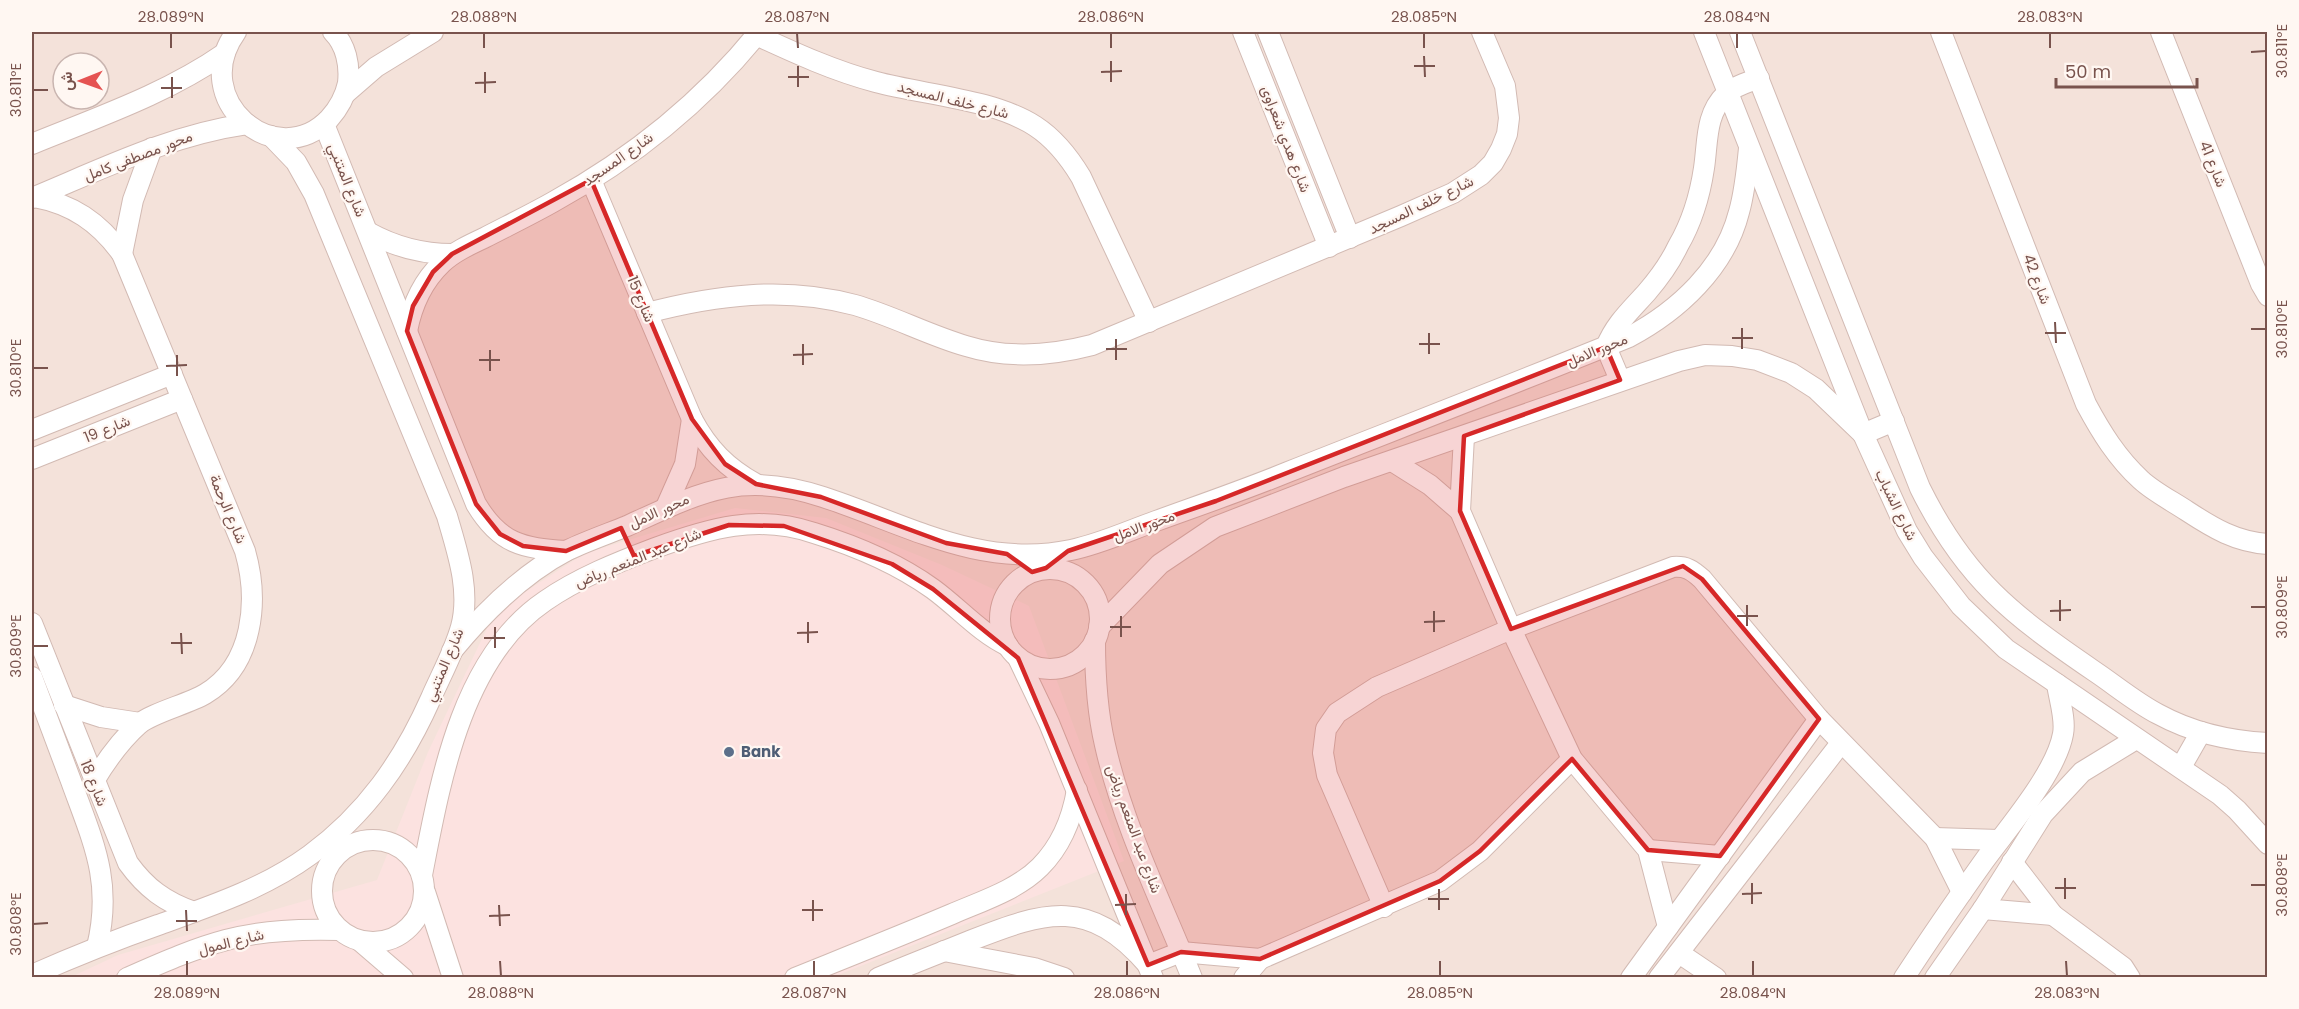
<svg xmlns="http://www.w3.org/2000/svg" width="2299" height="1009" viewBox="0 0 2299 1009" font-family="Poppins,Vazirmatn,sans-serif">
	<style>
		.residential { fill: #f4e2da; fill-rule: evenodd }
		.commercial { fill: #fce2e0 }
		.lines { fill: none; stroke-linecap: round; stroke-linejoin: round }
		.minor-casing { stroke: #d2bab3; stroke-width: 22 }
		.minor { stroke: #fff; stroke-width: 20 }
		.marked { fill: #d62828; fill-opacity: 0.2; stroke: #d62828; stroke-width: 4.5; stroke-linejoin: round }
		.ticks { fill: none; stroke: #79534d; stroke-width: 2 }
		.service-dot { fill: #5c6f8a; stroke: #fff7f2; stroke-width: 2 }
		.labels { text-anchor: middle; stroke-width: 4.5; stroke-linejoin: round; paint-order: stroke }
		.street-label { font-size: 15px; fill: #79534d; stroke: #fff7f2 }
		.service-label { font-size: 15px; font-weight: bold; fill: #4e5e75; stroke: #fff7f2; text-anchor: start }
		.neatline { fill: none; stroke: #79534d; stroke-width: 2 }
		.ticks-label { font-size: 15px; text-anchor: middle; fill: #79534d }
	</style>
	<rect width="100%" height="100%" fill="#fdf2eb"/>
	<!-- residential -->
	<path class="residential" d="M32,32H2267V977H32ZM63,63H99V99H63Z"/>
	<!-- commercial -->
	<polygon class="commercial" points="735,508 826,518 942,565 1029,606 1124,861 833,977 69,978 118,955 377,880 428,752 489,624 488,616 585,553"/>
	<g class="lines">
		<defs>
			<g id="minor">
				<path d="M236,32C187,100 276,174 329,119C339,108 345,97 348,83C350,65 346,45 333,32"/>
				<polyline points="1243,32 1329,247"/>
				<polyline points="1268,32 1350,238"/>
				<polyline points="1704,32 1863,434 1907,531 1923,557 1961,606 2006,649 2220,795 2237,810 2268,844"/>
				<path d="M1740,32L1920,488C1965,579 2012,615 2094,671C2115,685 2135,702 2158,714C2191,732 2230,741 2268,743"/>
				<path d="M1941,32L2086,404C2101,432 2117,458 2141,480C2154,492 2172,501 2187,511C2213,528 2236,542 2268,544"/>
				<polyline points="2161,32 2261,284 2268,296"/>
				<path d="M756,35C795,53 834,71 876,82C925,95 993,99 1035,126C1055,139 1069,157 1081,177L1149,322"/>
				<polyline points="346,93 376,67 433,32"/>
				<path d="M324,124L476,504C500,544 522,548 566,551"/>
				<path d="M32,144C98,117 166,94 225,53"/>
				<path d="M591,180L692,419C708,449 727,468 756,484"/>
				<path d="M34,197C72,204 99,222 122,254L245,551C259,600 254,665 205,694C188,704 152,713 139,724C121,740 106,761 94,781"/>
				<path d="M32,198C102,169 170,135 247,124"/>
				<path d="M368,232C395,247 421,254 452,254"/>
				<polyline points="122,254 133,200 152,148"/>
				<path d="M647,313C716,295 785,286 855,305C893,316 928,335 966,346C1008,359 1050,356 1092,345L1401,216L1453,193L1481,175L1493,163L1501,149L1507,134L1509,118L1505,86L1482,32"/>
				<path d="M407,331C412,305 422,282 442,263C454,252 469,245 484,238C507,226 530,215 553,202C631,159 703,101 759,32"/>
				<path d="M1620,380L1606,347C1615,324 1631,310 1647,292C1659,278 1670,263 1678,246C1692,222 1700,195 1704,168C1708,142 1705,114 1726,94C1734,86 1749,82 1759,78"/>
				<polyline points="32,430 172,374"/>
				<polyline points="1464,436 1460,511 1511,629 1572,759 1648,850 1668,927"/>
				<polyline points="32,459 182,399"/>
				<polyline points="1392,461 1430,485 1460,511"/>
				<polyline points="666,507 685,464 692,419"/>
				<circle cx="1050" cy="619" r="50"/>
				<path d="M32,623L128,863C146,888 165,902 194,912"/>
				<polyline points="1099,627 1160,564 1215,527 1344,477 1679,361 1705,355 1732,356 1757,360 1791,373 1816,389 1863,434 1894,421"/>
				<path d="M1095,640C1095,676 1097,711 1105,745C1123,825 1161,901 1192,978"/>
				<path d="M452,651C484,612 522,574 568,550C587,541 607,534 627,526C701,492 741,470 823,497C906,524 980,569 1071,550C1100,544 1128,531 1156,521C1200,505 1244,490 1288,472C1402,427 1516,383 1629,337C1678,311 1725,268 1739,212C1745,191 1747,169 1749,148"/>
				<polyline points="1018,658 1049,723 1153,978"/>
				<path d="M32,677C45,712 58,747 71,781C93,842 113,881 97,947"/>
				<polyline points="64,705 101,717 140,723"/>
				<polyline points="2181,767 2201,732"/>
				<polyline points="1935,838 1999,840"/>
				<circle cx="373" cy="891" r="51"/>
				<polyline points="1648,850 1720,856"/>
				<polyline points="2012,862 2053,915 2123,967 2130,978"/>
				<path d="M422,875C440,783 461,658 545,601C578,578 618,562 655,548C710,528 757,514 814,533C856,546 897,563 933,589C959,608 979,632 1008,646"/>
				<polyline points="425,892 453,978"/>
				<path d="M1384,907L1327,775L1323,753L1326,729L1337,713L1377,687L1511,629L1673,567C1686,566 1692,570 1702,579L1819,719L1935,838L1962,892"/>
				<polyline points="1983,909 2053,915"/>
				<polyline points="360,941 403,978"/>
				<polyline points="944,951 1034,968 1064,978"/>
				<polyline points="1679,953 1716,978"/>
				<path d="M32,975C73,957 115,940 158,925C211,906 265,888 310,855C366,814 403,761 431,698C441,675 454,652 461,627C471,590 457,551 447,516L314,194L296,162L271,136"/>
				<path d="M127,978C159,964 192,949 226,940C263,930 301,929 339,930"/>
				<path d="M795,978C847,957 900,936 952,914C982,901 1017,890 1040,867C1062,845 1072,819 1077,790"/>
				<path d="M878,978C909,965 940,953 972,940C1046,911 1089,897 1148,965L1181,952L1260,959L1440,881L1480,851L1572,759"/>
				<polyline points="1244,978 1260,959"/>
				<polyline points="1631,978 1819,719"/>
				<polyline points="1659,978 1841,743"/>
				<path d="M1904,978C1930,938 1957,899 1984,861C2008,828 2056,773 2063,734C2066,719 2059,699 2057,684"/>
				<polyline points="1935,978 1983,909 2043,814 2082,772 2136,739"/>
			</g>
		</defs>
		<!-- minor casing -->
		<use href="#minor" class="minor-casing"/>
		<!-- minor -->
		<use href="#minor" class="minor"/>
	</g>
	<!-- marked area -->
	<path class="marked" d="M591,180L692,419L725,464L756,484L821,497L946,543L1007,554L1032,572L1046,568L1068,551L1216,501L1606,347L1620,380L1464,436L1460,511L1511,629L1683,566L1702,579L1819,719L1720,856L1648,850L1572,759L1480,851L1440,881L1260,959L1181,952L1148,965L1018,658L933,589L892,564L784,526L729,525L634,556L621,528L566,551L523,546L500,534L476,504L407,331L413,306L433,272L452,254Z"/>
	<!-- ticks -->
	<path class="ticks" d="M171,33V48M484,33V48M797,33L798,48M1111,33V48M1424,33V48M1737,33V48M2050,33V48M2251,52L2266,51M1424,56L1425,77M1111,61V82M798,66V87M1414,66H1435M485,72V93M1101,72L1122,71M172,77V98M788,77H809M475,83L496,82M161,88H182M33,90H48M2055,322L2056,343M1742,328V349M2251,329H2266M1429,333V354M2045,333H2066M1732,338H1753M1116,339V360M803,344V365M1419,344H1440M1106,349H1127M490,350V371M177,355V376M793,355L813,354M479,360H500M166,366L187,365M33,368H48M2060,600V621M1747,605V626M2251,607H2266M1434,611V632M2050,611L2071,610M1121,616V637M1737,616H1758M808,622V643M1424,622L1445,621M495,627V648M1110,627H1131M181,633L182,654M797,633L818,632M484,638H505M171,643H192M33,646H48M2065,878V899M1752,883V904M2251,885H2266M2055,888H2076M1439,889V910M1126,894V915M1742,894L1762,893M1428,899H1449M813,900V921M499,905L500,926M1115,905L1136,904M186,910L187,931M802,910H823M489,916L510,915M176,921H197M33,924L48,923M187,961V976M500,961L501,976M814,961V976M1127,961V976M1440,961V976M1753,961V976M2066,961L2067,976"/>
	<!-- markers -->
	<circle class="service-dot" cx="729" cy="752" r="6"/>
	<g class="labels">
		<!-- street labels -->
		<g class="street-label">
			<text transform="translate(953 100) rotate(14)" y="5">شارع خلف المسجد</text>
			<text transform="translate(1286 139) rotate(69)" y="5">شارع هدي شعراوى</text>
			<text transform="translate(138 156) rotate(-21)" y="5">محور مصطفى كامل</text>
			<text transform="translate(618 159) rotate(-35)" y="5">شارع المسجد</text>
			<text transform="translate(2213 164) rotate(68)" y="5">شارع 41</text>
			<text transform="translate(347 180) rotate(68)" y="5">شارع المتنبي</text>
			<text transform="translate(1421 205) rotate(-26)" y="5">شارع خلف المسجد</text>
			<text transform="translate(2037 279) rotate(69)" y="5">شارع 42</text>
			<text transform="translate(641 299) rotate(67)" y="5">شارع 15</text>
			<text transform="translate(1597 350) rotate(-22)" y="5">محور الامل</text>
			<text transform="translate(107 429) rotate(-22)" y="5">شارع 19</text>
			<text transform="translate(1896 505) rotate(64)" y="5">شارع الشباب</text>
			<text transform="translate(228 509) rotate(67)" y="5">شارع الرحمة</text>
			<text transform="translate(659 511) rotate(-24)" y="5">محور الامل</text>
			<text transform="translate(1144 526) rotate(-20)" y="5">محور الامل</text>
			<text transform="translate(638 558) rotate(-22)" y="5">شارع عبد المنعم رياض</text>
			<text transform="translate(444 665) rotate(-67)" y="5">شارع المتنبي</text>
			<text transform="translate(94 783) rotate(68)" y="5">شارع 18</text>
			<text transform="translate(1134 829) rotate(70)" y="5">شارع عبد المنعم رياض</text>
			<text transform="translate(231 942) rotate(-14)" y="5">شارع المول</text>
		</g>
		<!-- service labels -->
		<g class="service-label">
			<text x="741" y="757">Bank</text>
		</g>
	</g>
	<!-- border -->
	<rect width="2299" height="1009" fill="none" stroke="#fff7f2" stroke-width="66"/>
	<!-- north arrow -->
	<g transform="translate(81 81) rotate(269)"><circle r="28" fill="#fff7f2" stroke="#c9b5b0" stroke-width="1.5"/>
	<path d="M0-4.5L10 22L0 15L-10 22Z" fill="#e55352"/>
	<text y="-9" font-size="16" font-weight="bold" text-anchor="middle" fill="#79534d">ش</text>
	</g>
	<!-- scale -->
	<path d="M2056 78v9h141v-9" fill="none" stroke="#79534d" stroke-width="3"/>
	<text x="2065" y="78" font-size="18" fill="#79534d" stroke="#fff7f2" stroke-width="4.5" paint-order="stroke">50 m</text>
	<rect x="33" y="33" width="2233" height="943" class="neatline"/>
	<g class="ticks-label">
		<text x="171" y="22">28.089°N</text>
		<text x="484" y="22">28.088°N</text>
		<text x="797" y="22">28.087°N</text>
		<text x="1111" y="22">28.086°N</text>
		<text x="1424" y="22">28.085°N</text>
		<text x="1737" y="22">28.084°N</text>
		<text x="2050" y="22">28.083°N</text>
		<text transform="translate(2282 51) rotate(-90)" y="5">30.811°E</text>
		<text transform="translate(16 90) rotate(-90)" y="5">30.811°E</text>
		<text transform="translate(2282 329) rotate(-90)" y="5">30.810°E</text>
		<text transform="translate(16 368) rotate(-90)" y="5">30.810°E</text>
		<text transform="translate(2282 607) rotate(-90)" y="5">30.809°E</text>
		<text transform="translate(16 646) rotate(-90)" y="5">30.809°E</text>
		<text transform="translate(2282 885) rotate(-90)" y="5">30.808°E</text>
		<text transform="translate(16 924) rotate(-90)" y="5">30.808°E</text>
		<text x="187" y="998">28.089°N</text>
		<text x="501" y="998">28.088°N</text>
		<text x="814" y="998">28.087°N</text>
		<text x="1127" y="998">28.086°N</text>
		<text x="1440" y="998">28.085°N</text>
		<text x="1753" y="998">28.084°N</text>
		<text x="2067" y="998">28.083°N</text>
	</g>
</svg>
